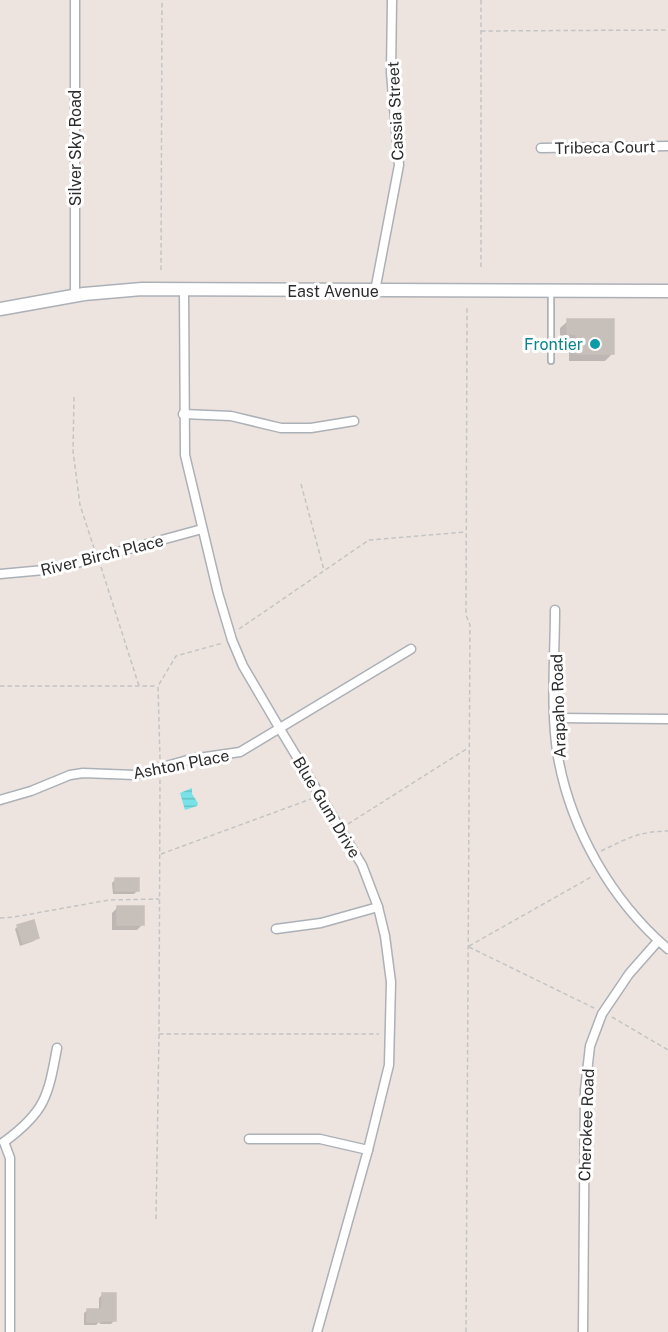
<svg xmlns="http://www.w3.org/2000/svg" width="668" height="1332" viewBox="0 0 668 1332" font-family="'Public Sans',sans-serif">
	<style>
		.water { fill: url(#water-rules) }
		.shadow { fill: #0003 }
		.building { fill: #c6bfba; stroke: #c8c0b9; stroke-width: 1.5 }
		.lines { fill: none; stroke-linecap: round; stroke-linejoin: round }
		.lane-casing { stroke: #acb0b7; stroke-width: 8 }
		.street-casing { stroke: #acb0b7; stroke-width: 11 }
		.secondary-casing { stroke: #acb0b7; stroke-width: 15 }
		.path { stroke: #c4c4c4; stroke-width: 1.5; stroke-dasharray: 4.5 3; stroke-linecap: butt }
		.lane { stroke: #fff; stroke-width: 4.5 }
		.street { stroke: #fff; stroke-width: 8 }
		.secondary { stroke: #fff; stroke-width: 12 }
		.culture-dot { fill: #0f9aa8; stroke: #fff; stroke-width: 2 }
		.labels { text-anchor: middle; stroke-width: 6; stroke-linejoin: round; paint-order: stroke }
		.street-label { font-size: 16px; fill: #2c2c2c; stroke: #fff }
		.culture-label { font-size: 16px; fill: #0d838f; stroke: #fff; text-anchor: end }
	</style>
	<defs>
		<pattern id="water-rules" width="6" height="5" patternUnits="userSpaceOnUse" patternTransform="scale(1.5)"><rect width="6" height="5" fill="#78e2e8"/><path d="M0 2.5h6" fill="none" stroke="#68c2c7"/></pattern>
	</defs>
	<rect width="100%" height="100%" fill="#ede4df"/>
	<!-- water -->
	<polygon class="water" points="192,788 192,794 198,803 197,806 185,810 180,793"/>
	<!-- shadow -->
	<g class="shadow">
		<polygon points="568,321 613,353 605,361 569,361 569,341 560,341 560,328"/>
		<polygon points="116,879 137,891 134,894 113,894 112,883"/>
		<polygon points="118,907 143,924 137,930 112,930 112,913"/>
		<polygon points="18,926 38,938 34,941 20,946 15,929"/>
		<polygon points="103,1294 115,1320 111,1324 100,1324 100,1321 96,1325 84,1325 84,1313 88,1310 99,1310 99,1298"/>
	</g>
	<!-- building -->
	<g class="building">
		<polygon points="567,319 614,319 614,354 576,354 576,334 567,334"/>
		<rect x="115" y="878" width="24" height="13"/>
		<rect x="117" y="906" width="27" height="19"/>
		<polygon points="34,920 39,938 23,943 17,925"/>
		<rect x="102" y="1293" width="14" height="28"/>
		<rect x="87" y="1309" width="14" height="13"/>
	</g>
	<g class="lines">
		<defs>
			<polyline id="lane" points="551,361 551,292"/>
			<g id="street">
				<polyline points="541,148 668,146"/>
				<polyline points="184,290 185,455 218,593 232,640 243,666 280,729 362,865 378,907 385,936 391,982 389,1065 368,1150 317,1332"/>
				<polyline points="375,291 399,165 391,73 392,0"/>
				<polyline points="75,296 75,0"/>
				<polyline points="183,414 231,416 281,428 311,428 354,421"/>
				<polyline points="0,574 55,569 202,529"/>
				<path d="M555,610C555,656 550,712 558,757C571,830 612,901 668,949"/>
				<polyline points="555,718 668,719"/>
				<polyline points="0,800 31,791 70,775 83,773 135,775 191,759 240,752 411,649"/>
				<polyline points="276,929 321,923 378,907"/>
				<polyline points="249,1139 320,1139 368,1150"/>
				<polyline points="4,1142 10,1158 10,1332"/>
				<path d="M4,1142C45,1112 48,1097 57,1048"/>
				<polyline points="583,1332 585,1090 590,1046 602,1014 629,974 658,941"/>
			</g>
			<polyline id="secondary" points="0,309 84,294 142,289 668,291"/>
		</defs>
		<!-- lane casing -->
		<use href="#lane" class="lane-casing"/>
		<!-- street casing -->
		<use href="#street" class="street-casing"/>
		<!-- secondary casing -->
		<use href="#secondary" class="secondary-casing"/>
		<!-- path -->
		<g class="path">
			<polyline points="481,0 481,269"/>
			<polyline points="481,31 668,30"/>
			<polyline points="161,270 162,0"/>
			<polyline points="74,397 73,451 80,505 94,548"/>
			<polyline points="301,484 324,570"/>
			<polyline points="101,567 139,686"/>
			<polyline points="239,629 369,540 466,532"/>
			<polyline points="0,686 157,686"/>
			<polyline points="160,759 158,686 176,656 223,643"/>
			<polyline points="348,824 468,748"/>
			<path d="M601,851C626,839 640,831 668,831"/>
			<polyline points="161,854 311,799"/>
			<polyline points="0,918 14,917 109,900 159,899"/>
			<polyline points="469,946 593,876"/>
			<polyline points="469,947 594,1008"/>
			<polyline points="612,1017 668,1050"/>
			<polyline points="159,1034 379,1034"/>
			<polyline points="156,1219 159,1034 160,779"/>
			<polyline points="466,1332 470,625 466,615 467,308"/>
		</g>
		<!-- lane -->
		<use href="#lane" class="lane"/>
		<!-- street -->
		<use href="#street" class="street"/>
		<!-- secondary -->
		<use href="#secondary" class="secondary"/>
	</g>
	<!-- markers -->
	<circle class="culture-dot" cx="595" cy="344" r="6"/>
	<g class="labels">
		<!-- street labels -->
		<g class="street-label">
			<text transform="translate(395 111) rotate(-93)" y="6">Cassia Street</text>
			<text transform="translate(605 147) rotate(-1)" y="6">Tribeca Court</text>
			<text transform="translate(75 148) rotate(-90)" y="6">Silver Sky Road</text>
			<text x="333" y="297">East Avenue</text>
			<text transform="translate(102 555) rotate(-14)" y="6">River Birch Place</text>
			<text transform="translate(558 706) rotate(-92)" y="6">Arapaho Road</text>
			<text transform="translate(181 764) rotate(-11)" y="6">Ashton Place</text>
			<text transform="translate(327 807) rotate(59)" y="6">Blue Gum Drive</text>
			<text transform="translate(586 1125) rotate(-88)" y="6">Cherokee Road</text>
		</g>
		<!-- culture labels -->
		<g class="culture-label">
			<text x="583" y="350">Frontier</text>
		</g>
	</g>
</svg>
